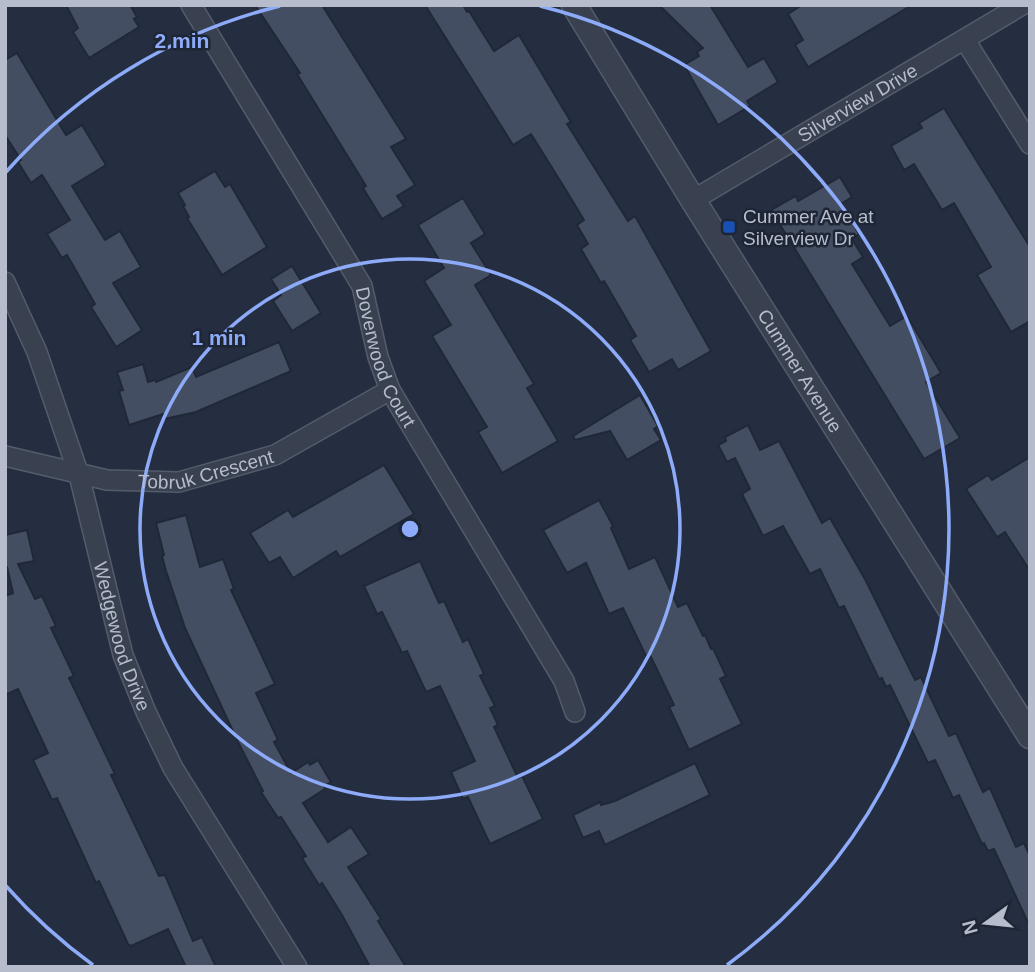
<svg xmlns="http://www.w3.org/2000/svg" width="1035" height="972" viewBox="0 0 1035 972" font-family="Helvetica,sans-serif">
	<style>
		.building { fill: #444e63; stroke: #202838; stroke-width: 2 }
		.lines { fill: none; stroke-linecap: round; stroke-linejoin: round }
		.minor-casing { stroke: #545c6b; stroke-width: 22 }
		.tertiary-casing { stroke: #545c6b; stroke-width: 27 }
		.minor { stroke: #394151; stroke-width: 19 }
		.tertiary { stroke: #394151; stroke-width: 24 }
		.ring { fill: none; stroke: #8dabf9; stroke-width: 3.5 }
		.transit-dot { fill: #1a4fb4; stroke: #1e2636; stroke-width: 2.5 }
		.labels { text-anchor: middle; stroke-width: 5; stroke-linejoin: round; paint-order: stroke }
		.street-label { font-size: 19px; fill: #b6bccb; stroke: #1e2636 }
		.poi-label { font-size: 19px; fill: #b6bccb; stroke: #1e2636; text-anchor: start }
		.centre { fill: #8dabf9; stroke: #1e2636; stroke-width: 3.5 }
		.ring-label { font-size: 21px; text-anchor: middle; font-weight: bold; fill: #8dabf9; stroke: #1e2636; stroke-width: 5; stroke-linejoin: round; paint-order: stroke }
	</style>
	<rect width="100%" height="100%" fill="#252e41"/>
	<!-- building -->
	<g class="building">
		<polygon points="66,5 130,5 137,17 134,19 139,27 89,58 73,32 78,28"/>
		<polygon points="255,5 322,5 406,139 391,147 415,185 397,196 404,206 382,219 363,188 366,186 297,74 300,73"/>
		<polygon points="425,5 463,5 467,12 469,11 494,51 519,35 571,122 567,124 628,221 635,216 711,351 678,370 672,359 649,372 630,340 636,336 604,281 601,283 581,249 588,244 577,225 584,220 564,187 531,134 513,145"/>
		<polygon points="659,5 710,5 748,67 764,58 778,82 747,101 750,106 718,125 684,65 699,56 697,52 703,48"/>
		<polygon points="802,5 912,5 808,67 795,45 803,40 788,14"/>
		<polygon points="17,53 66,135 82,125 106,165 72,186 105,240 120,231 141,267 113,283 142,330 116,347 91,307 95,304 67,255 62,258 47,234 70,220 42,175 31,183 18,162 21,160 5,135 5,60"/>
		<polygon points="944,108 1030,247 1030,321 1011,332 977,275 991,267 954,203 942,210 914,164 904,170 891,146 922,128 919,123"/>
		<polygon points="215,171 225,187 230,184 267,247 222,275 187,218 189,217 183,206 185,205 178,193"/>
		<polygon points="840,177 852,197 841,204 859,234 852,239 863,257 852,264 890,326 907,316 941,373 926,382 960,438 924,459 771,210 796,196 798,201"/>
		<polygon points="463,198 485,234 471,243 491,275 475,285 534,384 527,388 558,441 502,473 478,432 487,427 432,336 451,325 424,281 444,268 418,225"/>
		<polygon points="292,266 321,313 292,331 273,301 281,295 271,279"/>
		<polygon points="279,342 291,371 196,412 164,419 163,414 129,425 119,391 123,390 117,372 143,364 148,382 155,380 156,382 192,367 196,377"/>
		<polygon points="640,395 658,426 654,429 661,440 627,460 610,431 575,440 573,436"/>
		<polygon points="748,425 760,450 779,441 822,523 830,518 866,581 915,680 921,677 949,736 956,733 983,792 990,788 1016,847 1024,843 1030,856 1030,927 994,849 988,851 984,843 982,844 959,795 953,798 935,760 928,763 890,685 886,687 882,678 879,679 844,606 839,608 820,569 810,574 783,526 763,536 742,494 750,489 735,458 727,462 718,445 726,441 725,437"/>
		<polygon points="1030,457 1030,571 1005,532 997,537 966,489 988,475 992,480"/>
		<polygon points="384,465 414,514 340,557 336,551 293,578 280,557 269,563 250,533 288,510 293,517"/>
		<polygon points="599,500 613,526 611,528 629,569 655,557 678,607 687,603 703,636 705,635 711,649 713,648 726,676 720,679 742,724 689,750 669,707 674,705 650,655 646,656 623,608 609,614 586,563 567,573 543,530"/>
		<polygon points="186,515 200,567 223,559 234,589 231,590 275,684 256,693 278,740 274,742 291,773 308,762 310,765 318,760 331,782 324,786 325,789 303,803 328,842 351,827 369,854 348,867 381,919 378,921 406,967 370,967 342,915 322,883 319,885 302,858 306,856 281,817 278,818 261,792 263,791 238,742 185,628 166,571 162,556 164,555 156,523"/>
		<polygon points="27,530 34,561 18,564 35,599 42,596 56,626 51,628 74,676 69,678 115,774 111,775 159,876 165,875 193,941 202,937 216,967 186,967 168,929 131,946 128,944 99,881 96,883 57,798 52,800 33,760 48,753 18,689 5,695 5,596 13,593 7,567 5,567 5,535"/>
		<polygon points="420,561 439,603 444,601 463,642 468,639 484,674 480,676 495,706 490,708 498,725 494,727 518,778 522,776 543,819 490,844 468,797 463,799 451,772 475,761 440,686 426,692 407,651 402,653 382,612 377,614 364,586"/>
		<polygon points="695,763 710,795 605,845 599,831 583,838 573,815 600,802 601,805 615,801"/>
	</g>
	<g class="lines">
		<defs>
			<g id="minor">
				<path id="s1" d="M191,5L362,286L378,357L390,390L564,681L575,712"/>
				<polyline points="965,40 1030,144"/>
				<path id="s2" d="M693,200L1022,5"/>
				<path id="s3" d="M5,282L37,352L79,475L123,655L146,712L173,768L297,967"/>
				<path id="s4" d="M5,456L107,480L179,482L275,455L390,390"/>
			</g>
			<g id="tertiary">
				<path id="s5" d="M574,5L693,200L1030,736"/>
			</g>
		</defs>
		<!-- minor casing -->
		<use href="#minor" class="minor-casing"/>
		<!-- tertiary casing -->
		<use href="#tertiary" class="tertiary-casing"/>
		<!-- minor -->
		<use href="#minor" class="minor"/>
		<!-- tertiary -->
		<use href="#tertiary" class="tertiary"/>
	</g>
	<!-- distance rings -->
	<g class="ring">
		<circle cx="410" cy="529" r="270"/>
		<path d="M93 965A539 539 0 0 1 6 886M6 172A539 539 0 0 1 280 6M540 6A539 539 0 0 1 727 965"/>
	</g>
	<!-- markers -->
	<rect class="transit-dot" x="722" y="220" width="14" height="14" rx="3.5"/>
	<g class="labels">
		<!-- street labels -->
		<g class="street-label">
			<text dy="7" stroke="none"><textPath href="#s2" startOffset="191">Silverview Drive</textPath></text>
			<text dy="7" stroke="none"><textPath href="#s1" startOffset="404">Doverwood Court</textPath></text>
			<text dy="7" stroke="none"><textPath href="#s5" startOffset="430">Cummer Avenue</textPath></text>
			<text dy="7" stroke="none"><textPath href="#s4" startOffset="205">Tobruk Crescent</textPath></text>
			<text dy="7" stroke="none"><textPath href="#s3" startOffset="374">Wedgewood Drive</textPath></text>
		</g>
		<!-- poi labels -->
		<g class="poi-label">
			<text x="743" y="223">Cummer Ave at<tspan x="743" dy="22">Silverview Dr</tspan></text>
		</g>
	</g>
	<circle cx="410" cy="529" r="10" class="centre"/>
	<g class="ring-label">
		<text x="182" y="48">2 min</text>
		<text x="219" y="345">1 min</text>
	</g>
	<!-- border -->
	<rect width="1035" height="972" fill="none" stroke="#b6bccb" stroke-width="14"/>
	<!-- north arrow -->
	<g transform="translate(986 923) rotate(255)" stroke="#1e2636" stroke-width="5" paint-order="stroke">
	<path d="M0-5L12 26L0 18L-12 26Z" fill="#b6bccb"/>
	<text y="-10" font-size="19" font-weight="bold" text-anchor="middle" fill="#b6bccb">N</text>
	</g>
</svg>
